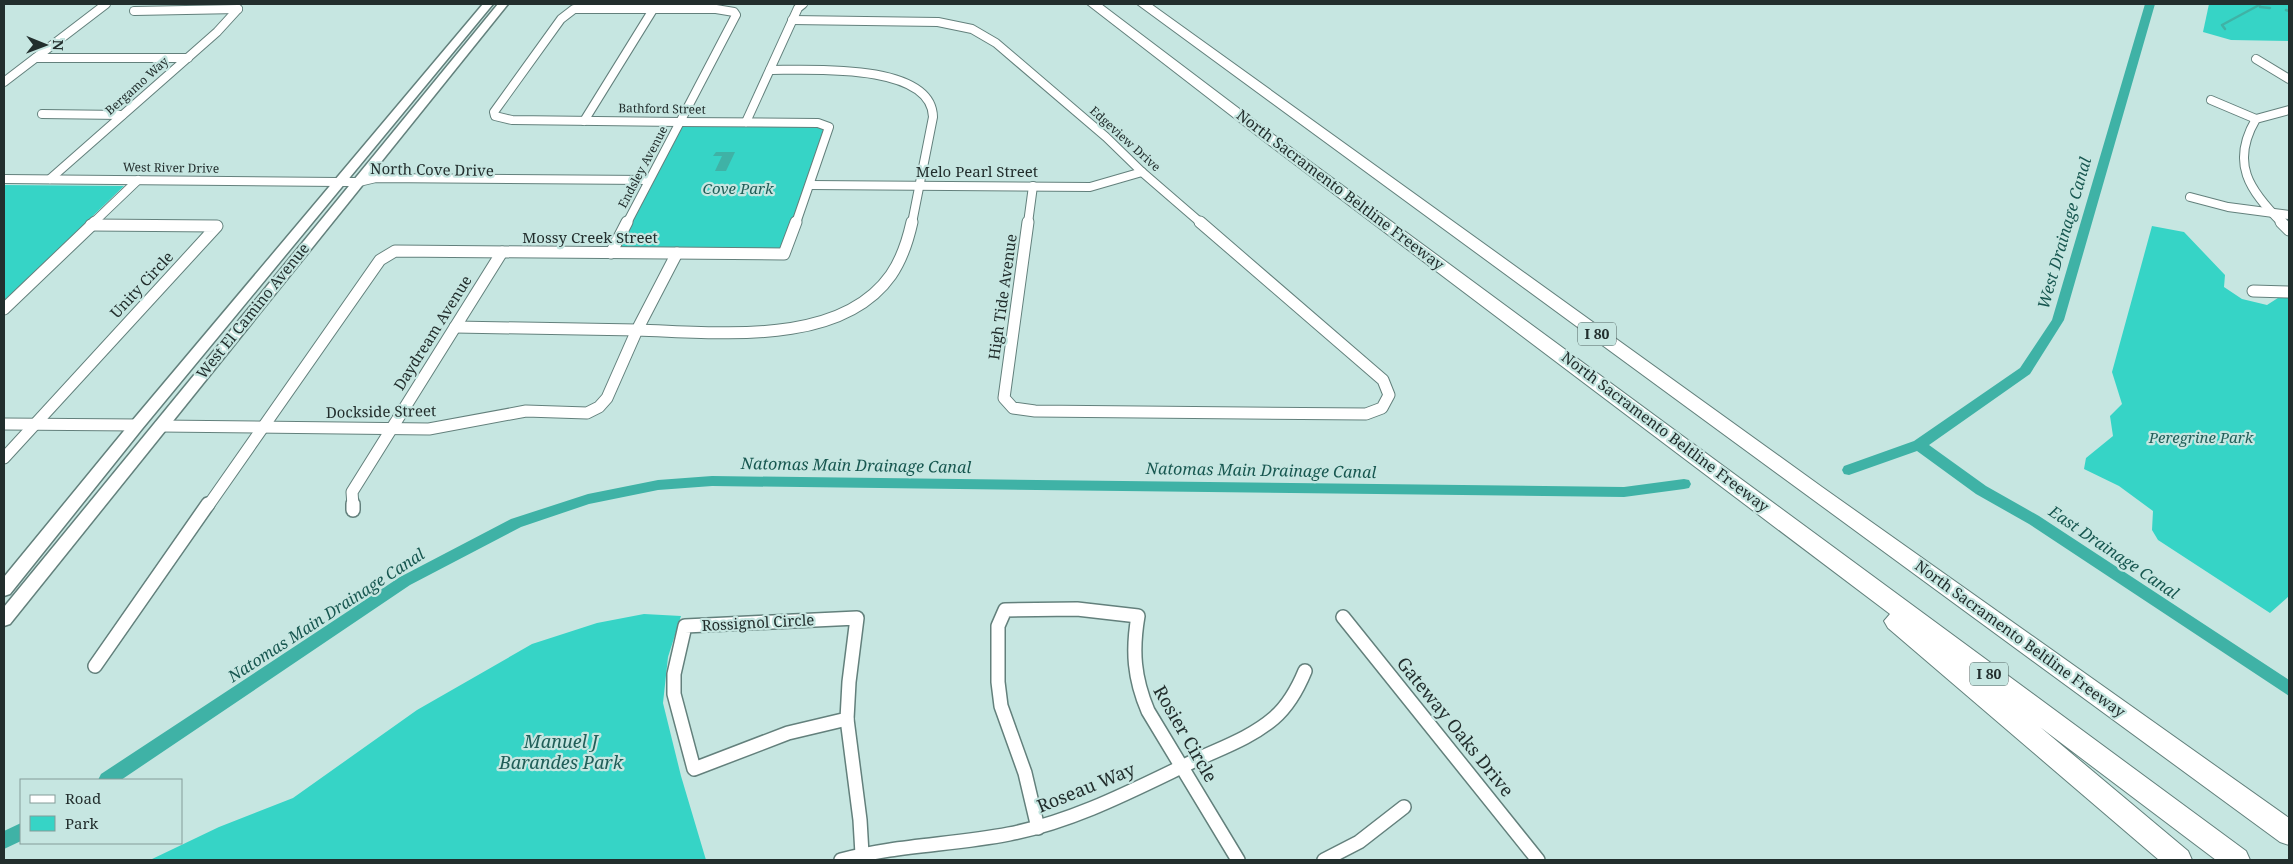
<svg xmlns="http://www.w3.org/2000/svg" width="2293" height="864" viewBox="0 0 2293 864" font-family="'Noto Serif',serif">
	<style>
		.green { fill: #36d4c6 }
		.water { fill: #3fb2a6 }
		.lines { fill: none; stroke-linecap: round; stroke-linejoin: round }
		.stream { stroke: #3fb2a6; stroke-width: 2.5 }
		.canal { fill: #3fb2a6; fill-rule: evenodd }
		.minor-far2-casing { stroke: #63807c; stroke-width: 10 }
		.minor-far1-casing { stroke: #63807c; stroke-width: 13 }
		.minor-casing { stroke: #63807c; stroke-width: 16 }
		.secondary-casing { stroke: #63807c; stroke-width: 3 }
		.motorway-casing { stroke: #63807c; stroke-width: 2 }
		.minor-far2 { stroke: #fff; stroke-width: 8 }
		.minor-far1 { stroke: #fff; stroke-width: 11 }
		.minor { stroke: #fff; stroke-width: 13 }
		.secondary { fill: #fff; fill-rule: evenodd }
		.motorway { fill: #fff; fill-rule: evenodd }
		.labels { text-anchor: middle; stroke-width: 4.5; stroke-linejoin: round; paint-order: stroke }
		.far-street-label { font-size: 12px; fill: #222e2d; stroke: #c6e6e1 }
		.shield { fill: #c6e6e1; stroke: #536563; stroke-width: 1 }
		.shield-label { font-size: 14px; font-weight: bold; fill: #222e2d }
		.street-label { font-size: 15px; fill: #222e2d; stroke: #c6e6e1 }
		.park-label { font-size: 15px; font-style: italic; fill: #205e58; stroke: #c6e6e1 }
		.water-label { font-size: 16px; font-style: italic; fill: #175750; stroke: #c6e6e1 }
		.near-street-label { font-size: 18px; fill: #222e2d; stroke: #c6e6e1 }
		.near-park-label { font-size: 18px; font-style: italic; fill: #205e58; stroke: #c6e6e1 }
	</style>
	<rect width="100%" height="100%" fill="#c6e6e1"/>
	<!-- green -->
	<g class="green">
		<polygon points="2209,4 2289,4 2289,41 2231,40 2203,32"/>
		<polygon points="680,122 829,127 784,254 611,253"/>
		<polygon points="4,185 124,186 4,301"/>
		<polygon points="2152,226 2184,232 2225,275 2224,287 2242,299 2267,305 2281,296 2289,296 2289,596 2270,613 2158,540 2152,530 2153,511 2119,486 2084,469 2086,458 2113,436 2110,416 2122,404 2112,372"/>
		<polygon points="644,614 681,616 668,657 663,703 681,776 706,860 150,860 219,827 293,798 417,710 532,644 597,623"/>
	</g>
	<!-- water -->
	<polygon class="water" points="716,152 735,152 726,171 715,171 722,156 713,156"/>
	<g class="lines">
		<!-- stream -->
		<g class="stream">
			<polyline points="2260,7 2270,8"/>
			<polyline points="2286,10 2289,11"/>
			<polyline points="2225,29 2222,25 2261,4"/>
		</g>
		<!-- canal -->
		<g class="canal">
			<polygon points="2145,4 2155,4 2064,320 2030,374 1929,445 1986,486 2039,516 2289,680 2289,696 2029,524 1976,494 1917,451 1849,475 1844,474 1842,470 1844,466 1914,441 2020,368 2052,320"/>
			<polygon points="712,476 1624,487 1684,479 1689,480 1691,484 1689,488 1684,489 1624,497 712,486 658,490 589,504 521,527 410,585 121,780 98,780 101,774 400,577 511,519 588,494 658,480"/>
			<polygon points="21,823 21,841 4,849 4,831"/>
		</g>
		<defs>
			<g id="minor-far2">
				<polygon points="574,9 716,9 734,12 736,15 680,122 512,120 495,116 494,112 561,19"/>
				<polyline points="134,11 238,9"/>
				<polyline points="792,20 938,22 972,29 996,43 1106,137 1142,172 1201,223"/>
				<polyline points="36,58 188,58"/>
				<polyline points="2256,59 2289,79"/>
				<path d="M770,70C807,70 932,62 933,117L912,223"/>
				<polyline points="4,82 106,4"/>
				<polyline points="2211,100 2256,119"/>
				<polyline points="42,114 122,115"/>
				<polyline points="584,121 654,8"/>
				<polyline points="680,122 818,123 829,127 796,223"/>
				<polyline points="746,122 798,8 803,4"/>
				<polyline points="4,179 338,182 359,182 376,178 648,180"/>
				<polyline points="50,179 217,32 238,9"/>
				<polyline points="810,185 1090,187 1142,172"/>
				<polyline points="2190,197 2228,207 2289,215"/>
				<polyline points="93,223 138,180"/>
				<polyline points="627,223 680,122"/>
				<polyline points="1028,223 1033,186"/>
				<path d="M2282,223C2249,190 2230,163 2256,119L2289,110"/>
			</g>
			<g id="minor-far1">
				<polyline points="1028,222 1004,398 1013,408 1035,411 1366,414 1382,408 1389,395 1383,380 1200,222"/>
				<polyline points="2281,222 2289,230"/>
				<polyline points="611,253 627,222"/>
				<polyline points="2253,291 2289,292"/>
				<polyline points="4,309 95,222"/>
				<polyline points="455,327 637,330 677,253"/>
				<polyline points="4,424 137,425"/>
				<path d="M160,426L429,429L526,411L587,413L599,407L607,398L637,330C715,332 840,348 891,275C902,259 908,240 912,222"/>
				<polyline points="4,458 217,226 91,225"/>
				<polyline points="208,506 380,260 395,251 784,254 796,222"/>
				<polyline points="353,506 352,492 502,252"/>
			</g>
			<g id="minor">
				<polyline points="353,504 353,510"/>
				<polyline points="1343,617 1538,860"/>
				<polygon points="857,618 849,682 847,719 788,733 694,769 674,694 674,674 685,626"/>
				<polyline points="95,666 208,504"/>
				<polyline points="847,719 860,820 862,854"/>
				<path d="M1038,828L1025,773L1001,706L998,682V626L1005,610L1077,609L1138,616C1132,651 1134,678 1148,711L1238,860"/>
				<path d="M841,860C896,845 953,845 1009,834C1076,821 1137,788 1198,759C1224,747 1252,737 1274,718C1289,705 1298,688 1305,671"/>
				<polyline points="1324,860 1359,842 1404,807"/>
			</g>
			<g id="secondary">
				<polygon points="483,4 493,4 142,429 10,594 4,596 4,577 132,421"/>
				<polygon points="498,4 508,4 10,624 4,626 4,607"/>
			</g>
			<g id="motorway">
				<polygon points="1087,4 1101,4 1274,135 2246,851 2250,860 2216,860 2040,727 2188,851 2192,860 2159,860 1888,628 1884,621 1890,614 1264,141"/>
				<polygon points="1137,4 1151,4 1822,487 2289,818 2289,845 2280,842"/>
			</g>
		</defs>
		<!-- minor-far2 casing -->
		<use href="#minor-far2" class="minor-far2-casing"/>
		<!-- minor-far1 casing -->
		<use href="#minor-far1" class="minor-far1-casing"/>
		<!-- minor casing -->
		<use href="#minor" class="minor-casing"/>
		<!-- secondary casing -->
		<use href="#secondary" class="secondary-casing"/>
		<!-- motorway casing -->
		<use href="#motorway" class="motorway-casing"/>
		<!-- minor-far2 -->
		<use href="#minor-far2" class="minor-far2"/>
		<!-- minor-far1 -->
		<use href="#minor-far1" class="minor-far1"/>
		<!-- minor -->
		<use href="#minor" class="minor"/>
		<!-- secondary -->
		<use href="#secondary" class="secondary"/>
		<!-- motorway -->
		<use href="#motorway" class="motorway"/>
	</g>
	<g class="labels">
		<!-- far-street labels -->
		<g class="far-street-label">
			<text transform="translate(137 86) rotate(-42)" y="4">Bergamo Way</text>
			<text transform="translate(662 109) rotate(1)" y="4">Bathford Street</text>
			<text transform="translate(1125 139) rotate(42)" y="4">Edgeview Drive</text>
			<text transform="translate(643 167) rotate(-62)" y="4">Endsley Avenue</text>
			<text transform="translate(171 168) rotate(1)" y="4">West River Drive</text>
		</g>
		<!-- shield labels -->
		<g class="shield">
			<rect x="1578" y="322.5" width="38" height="23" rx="4"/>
			<rect x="1970" y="662.5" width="38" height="23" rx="4"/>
		</g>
		<g class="shield-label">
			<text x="1597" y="339">I 80</text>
			<text x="1989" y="679">I 80</text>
		</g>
		<!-- street labels -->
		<g class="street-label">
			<text transform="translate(432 170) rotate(1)" y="5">North Cove Drive</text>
			<text x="977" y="177">Melo Pearl Street</text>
			<text transform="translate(1340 190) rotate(37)" y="5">North Sacramento Beltline Freeway</text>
			<text x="590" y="243">Mossy Creek Street</text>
			<text transform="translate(142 285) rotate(-47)" y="5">Unity Circle</text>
			<text transform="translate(1003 297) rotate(-82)" y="5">High Tide Avenue</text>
			<text transform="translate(253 311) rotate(-51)" y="5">West El Camino Avenue</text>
			<text transform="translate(433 333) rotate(-58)" y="5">Daydream Avenue</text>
			<text transform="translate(381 412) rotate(-1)" y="5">Dockside Street</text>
			<text transform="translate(1665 432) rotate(37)" y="5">North Sacramento Beltline Freeway</text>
			<text transform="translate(758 623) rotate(-3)" y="5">Rossignol Circle</text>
			<text transform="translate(2020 639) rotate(36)" y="5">North Sacramento Beltline Freeway</text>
		</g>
		<!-- park labels -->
		<g class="park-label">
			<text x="738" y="194">Cove Park</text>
			<text x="2201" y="443">Peregrine Park</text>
		</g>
		<!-- water labels -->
		<g class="water-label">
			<text transform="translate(2064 233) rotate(-74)" y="6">West Drainage Canal</text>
			<text transform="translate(856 465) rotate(1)" y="6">Natomas Main Drainage Canal</text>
			<text transform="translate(1261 470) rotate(1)" y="6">Natomas Main Drainage Canal</text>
			<text transform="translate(2114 552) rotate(34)" y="6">East Drainage Canal</text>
			<text transform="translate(326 615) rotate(-33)" y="6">Natomas Main Drainage Canal</text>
		</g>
		<!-- near-street labels -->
		<g class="near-street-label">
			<text transform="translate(1455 727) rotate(51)" y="6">Gateway Oaks Drive</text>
			<text transform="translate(1185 734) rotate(60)" y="6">Rosier Circle</text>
			<text transform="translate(1086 788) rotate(-22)" y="6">Roseau Way</text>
		</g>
		<!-- near-park labels -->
		<g class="near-park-label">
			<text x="561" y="748">Manuel J<tspan x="561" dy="21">Barandes Park</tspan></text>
		</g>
	</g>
	<!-- border -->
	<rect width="2293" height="864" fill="none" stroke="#222e2d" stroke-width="10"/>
	<!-- legend -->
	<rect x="20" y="779" width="162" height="65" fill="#c6e6e1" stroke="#849c99"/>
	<rect x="30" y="795" width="25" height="8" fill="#ffffff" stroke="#849c99"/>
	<text x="65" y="804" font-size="15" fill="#222e2d">Road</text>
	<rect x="30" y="816" width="25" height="15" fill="#36d4c6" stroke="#849c99"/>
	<text x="65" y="829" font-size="15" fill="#222e2d">Park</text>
	<!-- north arrow -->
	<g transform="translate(45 45) rotate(91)" stroke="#c6e6e1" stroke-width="4" paint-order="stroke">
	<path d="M0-4L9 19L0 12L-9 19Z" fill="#222e2d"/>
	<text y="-8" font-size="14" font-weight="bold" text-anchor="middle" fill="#222e2d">N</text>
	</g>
</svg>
